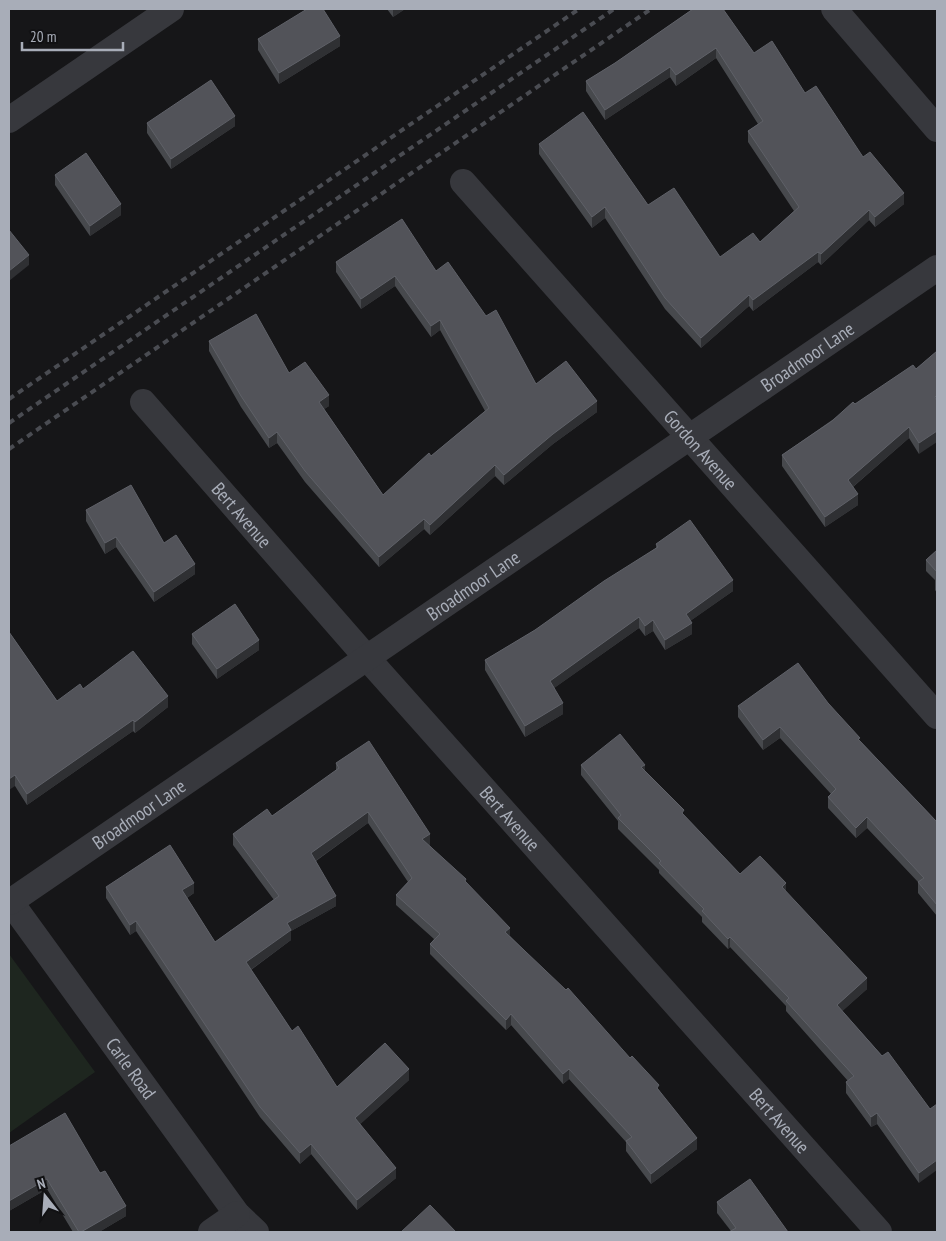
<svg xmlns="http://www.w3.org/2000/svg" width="946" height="1241" viewBox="0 0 946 1241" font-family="'PT Sans Narrow',sans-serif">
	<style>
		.green { fill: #1e261f }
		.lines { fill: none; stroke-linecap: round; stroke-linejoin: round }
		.street { stroke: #37383d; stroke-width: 26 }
		.rail { stroke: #4a4c52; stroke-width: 4; stroke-dasharray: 6 5; stroke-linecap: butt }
		.wall { fill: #47494d }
		.shaded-wall { fill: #2f3033 }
		.building { fill: #525359; stroke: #5f6168 }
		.labels { text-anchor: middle; stroke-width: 4.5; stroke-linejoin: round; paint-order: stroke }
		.street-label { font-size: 19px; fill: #a8adb8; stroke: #111113 }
	</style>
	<rect width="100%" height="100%" fill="#161618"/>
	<!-- green -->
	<polygon class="green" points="9,954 95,1072 9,1133"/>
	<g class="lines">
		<!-- street -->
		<g class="street">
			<polyline points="834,9 937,129"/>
			<polyline points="9,120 171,9"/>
			<path id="s1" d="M463,182L937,716"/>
			<path id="s2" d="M143,402L367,658L879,1232"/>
			<path id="s3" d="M9,900L237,1214L256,1232"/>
			<path id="s4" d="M10,902L937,268"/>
			<polyline points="211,1232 237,1214"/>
		</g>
		<!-- rail -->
		<g class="rail">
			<polyline points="9,399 579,9"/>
			<polyline points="9,423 614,9"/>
			<polyline points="9,449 651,9"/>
		</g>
	</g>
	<!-- wall -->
	<g class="wall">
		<polygon points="387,9 405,9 393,17"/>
		<polygon points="693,9 754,53 805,93 904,204 875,227 869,220 821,265 818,262 753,311 749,306 701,348 665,309 605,218 592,228 539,154 539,144 648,205 720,257 760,242 794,211 748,142 748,131 758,124 716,58 676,86 670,77 605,120 586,91 586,81 615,63"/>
		<polygon points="258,39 340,46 279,84 258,50"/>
		<polygon points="147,123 235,126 171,169 147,133"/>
		<polygon points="55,175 121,215 90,236 55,185"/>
		<polygon points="336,262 436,271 486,316 536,384 597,412 553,444 504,485 495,476 430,535 424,529 379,567 305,482 277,443 269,448 241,407 209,351 209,341 289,373 329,406 324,409 383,495 431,456 485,411 440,330 431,337 395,286 361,309 336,272"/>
		<polygon points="937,351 919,454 909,438 853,487 858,505 825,527 782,466 782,455 855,404 916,369"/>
		<polygon points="86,510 164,543 195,574 154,602 116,547 105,554 86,521"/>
		<polygon points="656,544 733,591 690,621 692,634 665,650 653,631 645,636 639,628 554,688 563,714 525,737 485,670 485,660 535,630 656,548"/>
		<polygon points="937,550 937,593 935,590 935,580 926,571 926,560"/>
		<polygon points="9,632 57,701 83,689 168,707 135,733 133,731 27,805 15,786"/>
		<polygon points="192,634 259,650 217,679 192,644"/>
		<polygon points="828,703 860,741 937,822 937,916 918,893 918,882 867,828 856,838 828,808 828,797 831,794 780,738 763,750 738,717 738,706"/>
		<polygon points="336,763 430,844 429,845 466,882 510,936 659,1090 697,1149 651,1184 626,1151 626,1142 569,1079 563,1084 511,1025 506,1030 430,954 430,944 434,939 396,905 396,895 408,882 368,823 316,861 336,906 291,931 291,940 251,970 292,1031 337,1087 409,1080 360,1124 396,1178 357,1210 311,1154 300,1164 260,1117 136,931 130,935 106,898 106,887 194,893 187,898 215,942 274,900 233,845 233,834 272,816 336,771"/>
		<polygon points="581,765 645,771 684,816 740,874 786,892 867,989 842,1011 930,1109 919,1183 877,1124 871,1127 846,1093 846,1082 848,1081 786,1011 786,1006 730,947 728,949 702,922 702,917 659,873 659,870 618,829 618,821 581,775"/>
		<polygon points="9,1146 126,1216 99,1232 73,1232 47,1189 9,1211"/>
		<polygon points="717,1202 788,1232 731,1231 717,1213"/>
	</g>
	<!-- shaded-wall -->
	<g class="shaded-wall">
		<polygon points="393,9 405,9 393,17"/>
		<polygon points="340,36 340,46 279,84 279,73"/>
		<polygon points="716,48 716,58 676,86 676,75"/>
		<polygon points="670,67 670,77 605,120 605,110"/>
		<polygon points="235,116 235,126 171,169 171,159"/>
		<polygon points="904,193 904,204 875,227 875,217"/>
		<polygon points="121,204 121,215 90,236 90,226"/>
		<polygon points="605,207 605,218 592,228 592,217"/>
		<polygon points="869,210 869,220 821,265 821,254"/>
		<polygon points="818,252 818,262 753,311 753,300"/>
		<polygon points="29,255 29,265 9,281 9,271"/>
		<polygon points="395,276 395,286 361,309 361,299"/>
		<polygon points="749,295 749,306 701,348 701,338"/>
		<polygon points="440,320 440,330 431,337 431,326"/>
		<polygon points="329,395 329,406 319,413 319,402"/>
		<polygon points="597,401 597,412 553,444 504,485 504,475 553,434"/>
		<polygon points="909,427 909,438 848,491 848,480"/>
		<polygon points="937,431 937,442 919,454 919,443"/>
		<polygon points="277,432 277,443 269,448 269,438"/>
		<polygon points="495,465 495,476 430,535 430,525"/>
		<polygon points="858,494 858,505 825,527 825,517"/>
		<polygon points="424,519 424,529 379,567 379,557"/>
		<polygon points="116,537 116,547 105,554 105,543"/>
		<polygon points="195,564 195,574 154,602 154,592"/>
		<polygon points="733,580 733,591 686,624 686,614"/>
		<polygon points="639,617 639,628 550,691 550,681"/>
		<polygon points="653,620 653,631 645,636 645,626"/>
		<polygon points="692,623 692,634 665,650 665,640"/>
		<polygon points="259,640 259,650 217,679 217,669"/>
		<polygon points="168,696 168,707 135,733 135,722"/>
		<polygon points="563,703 563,714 525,737 525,726"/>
		<polygon points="133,720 133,731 27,805 27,794"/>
		<polygon points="780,727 780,738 763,750 763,740"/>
		<polygon points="645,765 645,775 641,767"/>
		<polygon points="15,775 15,786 9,790 9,779"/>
		<polygon points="368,812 368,823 311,864 311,853"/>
		<polygon points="867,817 867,828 856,838 856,828"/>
		<polygon points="430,834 430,844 422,849 422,839"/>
		<polygon points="194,883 194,893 182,901 182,890"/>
		<polygon points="786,883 786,894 782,887"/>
		<polygon points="336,896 336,906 291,931 291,940 246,973 246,962 287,923"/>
		<polygon points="136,921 136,931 130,935 130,925"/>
		<polygon points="510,928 510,938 505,932"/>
		<polygon points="730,937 730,947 728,949 728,939"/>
		<polygon points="867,978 867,989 837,1016 837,1005"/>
		<polygon points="511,1014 511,1025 506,1030 506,1020"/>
		<polygon points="409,1069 409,1080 355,1129 355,1118"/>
		<polygon points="569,1069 569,1079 563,1084 563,1074"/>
		<polygon points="877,1113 877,1124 871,1127 871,1117"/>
		<polygon points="697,1138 697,1149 651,1184 651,1174"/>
		<polygon points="311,1144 311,1154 300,1164 300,1153"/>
		<polygon points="937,1160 937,1170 919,1183 919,1173"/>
		<polygon points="396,1168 396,1178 357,1210 357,1200"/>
		<polygon points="47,1179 47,1189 9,1211 9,1201"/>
		<polygon points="126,1206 126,1216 99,1232 81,1232"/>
	</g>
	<!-- building -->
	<g class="building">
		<polygon points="307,9 323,9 340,36 279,73 258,39"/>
		<polygon points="693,9 723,9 754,53 772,41 805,93 816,86 863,157 870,152 904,193 875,217 869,210 821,254 818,252 753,300 749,295 701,338 665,298 605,207 592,217 539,144 583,112 648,205 674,188 720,257 753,233 760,242 799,207 748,131 763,121 716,48 676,75 670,67 605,110 586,81 615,63"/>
		<polygon points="211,80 235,116 171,159 147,123"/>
		<polygon points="86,153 121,204 90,226 55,175"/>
		<polygon points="402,219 436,271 448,262 486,316 496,310 536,384 566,361 597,401 553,434 504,475 495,465 430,525 424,519 379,557 305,471 277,432 269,438 241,396 209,341 256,314 289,373 305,362 329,395 319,402 383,495 429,453 431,456 489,408 440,320 431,326 395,276 361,299 336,262"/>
		<polygon points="9,230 29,255 9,271"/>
		<polygon points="937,351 937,395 935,397 937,401 937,431 919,443 909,427 848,480 858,494 825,517 782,455 832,421 853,402 855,404 913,365 916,369"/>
		<polygon points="131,485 164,543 176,535 195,564 154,592 116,537 105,543 86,510"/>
		<polygon points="690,520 733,580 686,614 692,623 665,640 653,620 645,626 639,617 550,681 563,703 525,726 485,660 535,630 604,581 658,547 656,544"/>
		<polygon points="937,550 937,572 926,560"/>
		<polygon points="235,604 259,640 217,669 192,634"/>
		<polygon points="9,632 57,701 80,684 83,689 133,651 168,696 135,722 133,720 27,794 15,775 9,779"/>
		<polygon points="798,663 828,703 860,738 858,739 937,822 937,905 918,882 924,878 867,817 856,828 828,797 836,789 780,727 763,740 738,706"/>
		<polygon points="620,734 645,765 641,767 684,810 682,813 740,874 760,856 786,883 782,887 867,978 837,1005 882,1056 888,1052 930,1109 937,1104 937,1160 919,1173 877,1113 871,1117 846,1082 854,1076 786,1001 789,998 730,937 728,939 702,911 704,909 659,863 661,861 618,818 621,815 581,765"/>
		<polygon points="369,741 430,834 422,839 466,879 465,881 510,928 505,932 566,990 568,988 630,1058 632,1056 659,1085 657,1088 697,1138 651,1174 626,1141 632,1137 569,1069 563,1074 511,1014 506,1020 430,944 440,934 396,895 412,878 368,812 311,853 336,896 287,923 291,930 246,962 292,1031 298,1026 337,1087 385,1043 409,1069 355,1118 396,1168 357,1200 311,1144 300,1153 260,1107 136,921 130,925 106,887 170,845 194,883 182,890 215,942 279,896 233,834 267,809 272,816 339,768 336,763"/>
		<polygon points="65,1113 100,1173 105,1171 126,1206 81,1232 79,1232 47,1179 9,1201 9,1146"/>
		<polygon points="750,1179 788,1232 729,1232 736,1228 717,1202"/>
		<polygon points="430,1205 456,1232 401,1232"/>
	</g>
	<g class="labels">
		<!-- street labels -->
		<g class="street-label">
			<text dy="7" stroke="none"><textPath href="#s4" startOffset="966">Broadmoor Lane</textPath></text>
			<text dy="7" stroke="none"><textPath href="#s1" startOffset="358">Gordon Avenue</textPath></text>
			<text dy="7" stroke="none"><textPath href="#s2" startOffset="150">Bert Avenue</textPath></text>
			<text dy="7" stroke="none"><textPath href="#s4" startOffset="561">Broadmoor Lane</textPath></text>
			<text dy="7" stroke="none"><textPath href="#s4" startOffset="156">Broadmoor Lane</textPath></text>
			<text dy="7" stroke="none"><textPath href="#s2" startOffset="555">Bert Avenue</textPath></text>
			<text dy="7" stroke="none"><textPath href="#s3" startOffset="208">Carle Road</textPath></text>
			<text dy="7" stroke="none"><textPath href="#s2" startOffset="960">Bert Avenue</textPath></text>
		</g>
	</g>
	<!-- border -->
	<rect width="946" height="1241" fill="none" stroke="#a8adb8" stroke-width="20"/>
	<!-- north arrow -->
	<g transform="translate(45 1196) rotate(343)" stroke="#111113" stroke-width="4" paint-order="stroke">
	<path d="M0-4L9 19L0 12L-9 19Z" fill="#a8adb8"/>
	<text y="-8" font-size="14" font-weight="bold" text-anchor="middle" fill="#a8adb8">N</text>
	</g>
	<!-- scale -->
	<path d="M22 42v8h101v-8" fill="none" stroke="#a8adb8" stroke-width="2.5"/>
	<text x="30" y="42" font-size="15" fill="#a8adb8" stroke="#111113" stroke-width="4" paint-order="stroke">20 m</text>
</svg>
